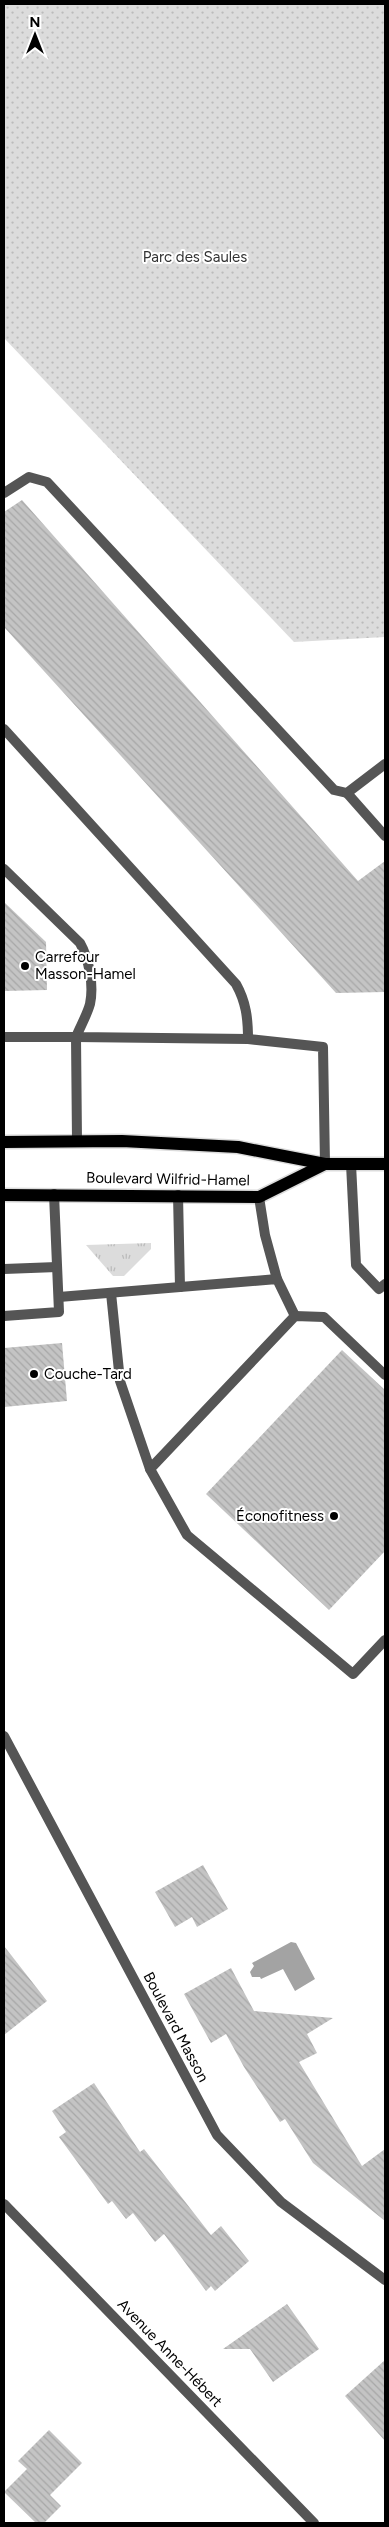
<svg xmlns="http://www.w3.org/2000/svg" width="389" height="2527" viewBox="0 0 389 2527" font-family="Figtree,sans-serif">
	<style>
		.grass { fill: url(#grass-tufts) }
		.park { fill: url(#park-dots) }
		.water { fill: #a3a3a3 }
		.building { fill: url(#building-back-hatch) }
		.lines { fill: none; stroke-linecap: round; stroke-linejoin: round }
		.primary-casing { stroke: #dbdbdb; stroke-width: 15 }
		.service { stroke: #555; stroke-width: 10 }
		.minor { stroke: #555; stroke-width: 10 }
		.primary { stroke: #000; stroke-width: 12 }
		.poi-dot { fill: #000; stroke: #fff; stroke-width: 2 }
		.labels { text-anchor: middle; stroke-width: 4; stroke-linejoin: round; paint-order: stroke }
		.park-label { font-size: 15px; fill: #333; stroke: #fff }
		.poi-label { font-size: 15px; fill: #000; stroke: #fff; text-anchor: start }
		.street-label { font-size: 15px; fill: #000; stroke: #fff }
	</style>
	<defs>
		<pattern id="grass-tufts" width="24" height="20" patternUnits="userSpaceOnUse" patternTransform="scale(1.25)"><rect width="24" height="20" fill="#dcdcdc"/><path d="M3 7l-1-3M5 7V3M7 7l1-3M15 17l-1-3M17 17v-4M19 17l1-3" fill="none" stroke="#bbb"/></pattern>
		<pattern id="park-dots" width="8" height="8" patternUnits="userSpaceOnUse" patternTransform="scale(1.25)"><rect width="8" height="8" fill="#dcdcdc"/><path d="M2 2h.1M6 6h.1" fill="none" stroke="#bbb" stroke-width="1.8" stroke-linecap="round"/></pattern>
		<pattern id="building-back-hatch" width="6" height="6" patternUnits="userSpaceOnUse" patternTransform="scale(1.25)"><rect width="6" height="6" fill="#c4c4c4"/><path d="M-1 5l2 2M0 0l6 6M5-1l2 2" fill="none" stroke="#a7a7a7"/></pattern>
	</defs>
	<rect width="100%" height="100%" fill="#fff"/>
	<!-- grass -->
	<polygon class="grass" points="151,1243 151,1249 124,1276 113,1276 86,1245"/>
	<!-- park -->
	<polygon class="park" points="4,4 385,4 385,637 294,642 4,338"/>
	<!-- water -->
	<polygon class="water" points="291,1942 296,1943 315,1979 295,1991 283,1969 261,1979 260,1977 252,1977 250,1972 254,1966 252,1963"/>
	<!-- building -->
	<g class="building">
		<polygon points="22,500 358,881 385,861 385,992 336,993 4,627 4,512"/>
		<polygon points="4,902 46,942 47,990 4,991"/>
		<polygon points="62,1343 67,1401 4,1407 4,1348"/>
		<polygon points="342,1350 385,1390 385,1551 329,1610 206,1494"/>
		<polygon points="203,1865 228,1909 197,1927 192,1917 175,1927 155,1892"/>
		<polygon points="4,1946 47,2001 4,2035"/>
		<polygon points="231,1968 254,2011 333,2018 307,2034 317,2053 299,2062 362,2166 385,2149 385,2221 313,2163 285,2119 280,2122 244,2067 226,2034 211,2043 184,1994"/>
		<polygon points="94,2083 140,2152 144,2149 211,2235 221,2226 249,2261 215,2291 211,2286 206,2291 164,2234 155,2242 133,2213 126,2219 112,2201 108,2204 59,2137 66,2132 52,2111"/>
		<polygon points="287,2304 319,2349 273,2382 250,2349 223,2349"/>
		<polygon points="385,2360 385,2441 345,2396"/>
		<polygon points="49,2430 82,2463 50,2495 61,2506 44,2523 36,2523 4,2492 27,2469 18,2461"/>
	</g>
	<g class="lines">
		<defs>
			<g id="primary">
				<polyline points="4,1142 122,1141 238,1147 325,1164 385,1164"/>
				<polyline points="4,1195 259,1197 325,1164"/>
			</g>
		</defs>
		<!-- primary casing -->
		<use href="#primary" class="primary-casing"/>
		<!-- service -->
		<g class="service">
			<polyline points="4,493 29,477 47,482 334,790 347,793 385,764"/>
			<path d="M4,729L236,984C246,1002 248,1018 248,1039"/>
			<polyline points="347,793 385,836"/>
			<path d="M4,869L80,943C89,959 94,985 90,1004C87,1015 80,1027 76,1037L248,1039L323,1047L325,1164"/>
			<polyline points="4,1037 76,1037 77,1141"/>
			<polyline points="351,1164 356,1265 379,1289 385,1284"/>
			<polyline points="178,1195 180,1287"/>
			<polyline points="259,1197 265,1235 277,1279"/>
			<polyline points="4,1269 57,1267"/>
			<polyline points="111,1293 120,1381 150,1469"/>
			<polyline points="59,1297 277,1279 295,1316"/>
			<polyline points="4,1316 59,1312 54,1194"/>
			<polyline points="385,1375 324,1317 295,1316 150,1469 187,1535 353,1674 385,1640"/>
		</g>
		<!-- minor -->
		<g class="minor">
			<polyline points="4,1736 217,2135 281,2202 385,2280"/>
			<polyline points="4,2204 314,2523"/>
		</g>
		<!-- primary -->
		<use href="#primary" class="primary"/>
	</g>
	<!-- markers -->
	<g class="poi-dot">
		<circle cx="25" cy="966" r="5"/>
		<circle cx="34" cy="1374" r="5"/>
		<circle cx="334" cy="1516" r="5"/>
	</g>
	<g class="labels">
		<!-- park labels -->
		<g class="park-label">
			<text x="195" y="262">Parc des Saules</text>
		</g>
		<!-- poi labels -->
		<g class="poi-label">
			<text x="35" y="962">Carrefour<tspan x="35" dy="17">Masson-Hamel</tspan></text>
			<text x="44" y="1379">Couche-Tard</text>
			<text x="324" y="1521" text-anchor="end">Éconofitness</text>
		</g>
		<!-- street labels -->
		<g class="street-label">
			<text transform="translate(168 1179) rotate(1)" y="5">Boulevard Wilfrid-Hamel</text>
			<text transform="translate(176 2027) rotate(62)" y="5">Boulevard Masson</text>
			<text transform="translate(170 2353) rotate(46)" y="5">Avenue Anne-Hébert</text>
		</g>
	</g>
	<!-- border -->
	<rect width="389" height="2527" fill="none" stroke="#000000" stroke-width="10"/>
	<!-- north arrow -->
	<g transform="translate(35 35)" stroke="#ffffff" stroke-width="4" paint-order="stroke">
	<path d="M0-4L9 19L0 12L-9 19Z" fill="#000000"/>
	<text y="-8" font-size="14" font-weight="bold" text-anchor="middle" fill="#000000">N</text>
	</g>
</svg>
